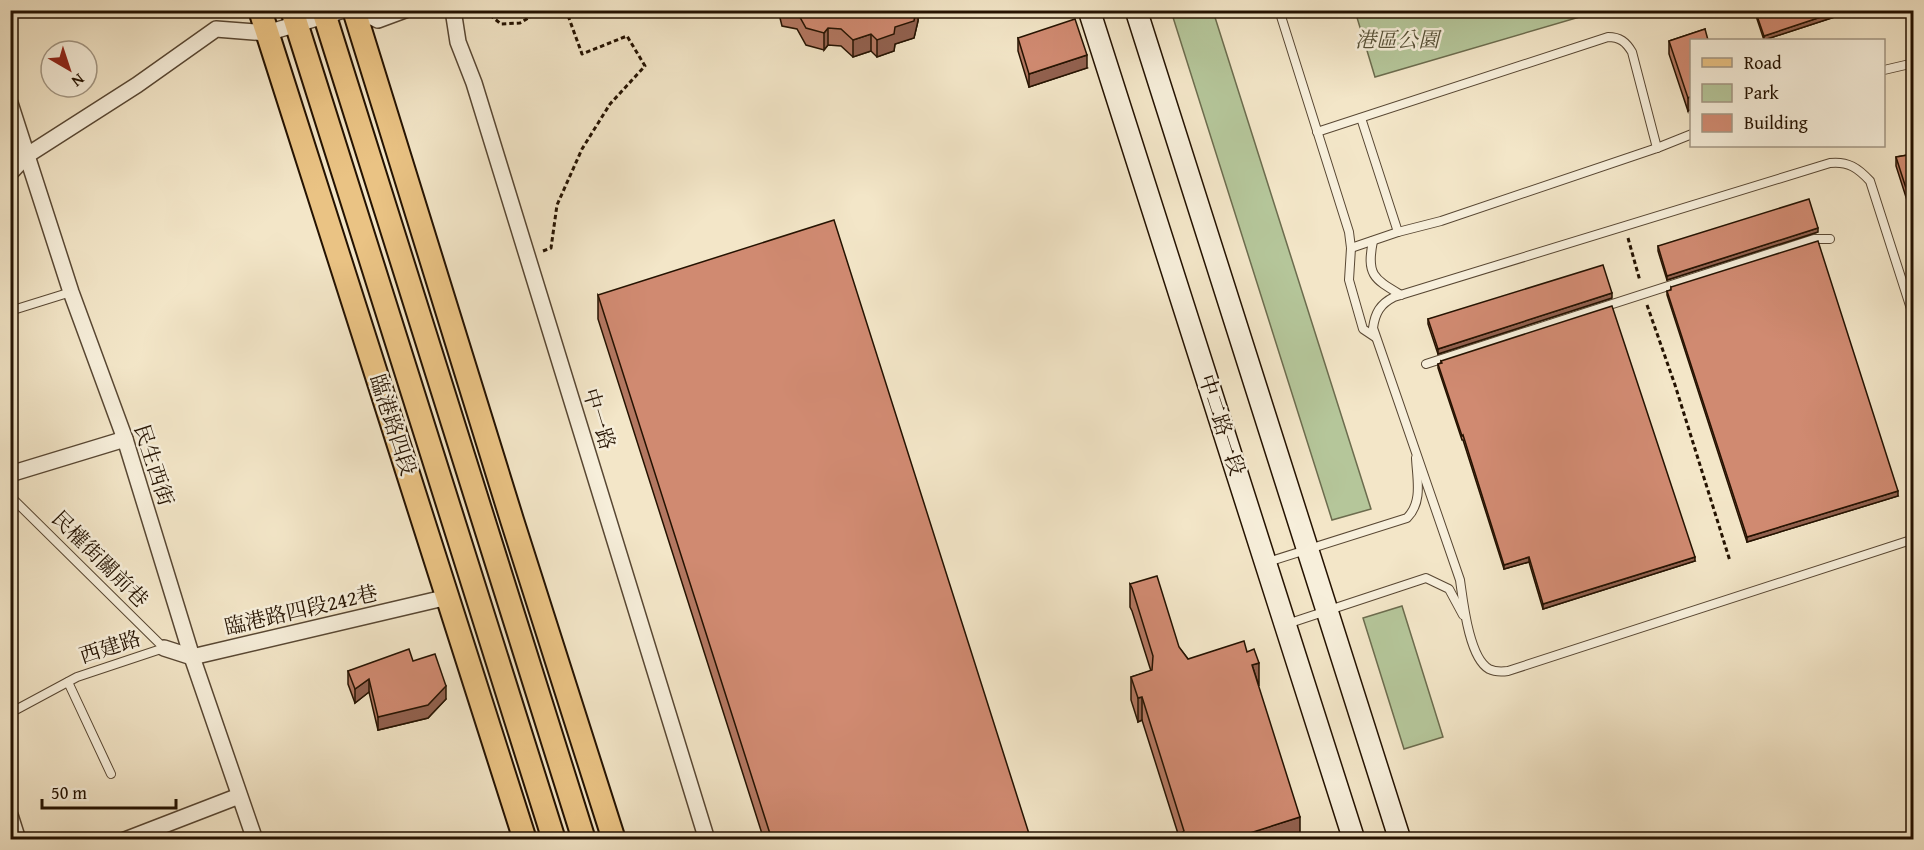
<svg xmlns="http://www.w3.org/2000/svg" width="1924" height="850" viewBox="0 0 1924 850" font-family="'Gentium Book Plus','Noto Serif TC',serif">
	<style>
		.green { fill: #b5c69a; stroke: #6c6c4e; stroke-width: 1.5 }
		.lines { fill: none; stroke-linecap: round; stroke-linejoin: round }
		.lane-casing { stroke: #584733; stroke-width: 10 }
		.street-casing { stroke: #584733; stroke-width: 18 }
		.secondary-casing { stroke: #241201; stroke-width: 24 }
		.primary-casing { stroke: #241201; stroke-width: 26 }
		.path { stroke: #241201; stroke-width: 3; stroke-dasharray: 4.5 3; stroke-linecap: butt }
		.lane { stroke: #f7efdb; stroke-width: 8 }
		.street { stroke: #f7efdb; stroke-width: 15 }
		.secondary { stroke: #f7efdb; stroke-width: 21 }
		.primary { stroke: #eac384; stroke-width: 22 }
		.wall { fill: #b37761; stroke: #241201; stroke-width: 1.5 }
		.shaded-wall { fill: #92614f; stroke: #241201; stroke-width: 1.5 }
		.building { fill: #d08a71; stroke: #241201; stroke-width: 1.5 }
		.labels { text-anchor: middle; stroke-width: 5; stroke-linejoin: round; paint-order: stroke }
		.park-label { font-size: 21px; font-style: italic; fill: #575137; stroke: #f7efdb }
		.street-label { font-size: 21px; fill: #241201; stroke: #f7efdb }
	</style>
	<rect width="100%" height="100%" fill="#f3e6c8"/>
	<filter id="stains"><feTurbulence type="fractalNoise" baseFrequency=".00333" numOctaves="4"/><feColorMatrix values="0 0 0 0 .2 0 0 0 0 .09 0 0 0 0 .02 0 0 0 .5 -.17"/></filter>
	<radialGradient id="worn" r=".72"><stop offset=".6" stop-color="#630" stop-opacity="0"/><stop offset="1" stop-color="#630" stop-opacity=".3"/></radialGradient>
	<!-- green -->
	<g class="green">
		<polygon points="1171,11 1213,11 1371,509 1332,520"/>
		<polygon points="1355,11 1355,10 1600,11 1375,77"/>
		<polygon points="1402,606 1443,737 1404,749 1363,618"/>
	</g>
	<g class="lines">
		<defs>
			<g id="lane">
				<polyline points="1279,10 1349,232 1351,248 1349,280 1363,329 1375,337"/>
				<polyline points="1884,70 1914,63"/>
				<polyline points="1361,118 1398,232"/>
				<path d="M1317,132L1608,37C1620,37 1626,42 1632,52L1657,148L1441,221L1398,232L1351,248"/>
				<polyline points="1657,148 1692,134"/>
				<path d="M1373,241C1366,275 1374,279 1401,295"/>
				<polyline points="10,311 71,292"/>
				<path d="M1914,318L1870,181C1858,168 1848,161 1830,163L1394,297C1380,304 1375,313 1373,328L1460,580C1463,601 1469,658 1489,669C1495,672 1501,672 1508,671L1914,539"/>
				<polyline points="1426,364 1814,239 1830,239"/>
				<polyline points="10,496 164,648 77,677 10,713"/>
				<path d="M1268,562L1407,518C1423,502 1417,479 1416,458"/>
				<polyline points="1287,624 1426,578 1449,589 1463,615"/>
				<polyline points="68,682 111,774"/>
			</g>
			<g id="street">
				<polyline points="359,10 378,20 405,10"/>
				<polyline points="453,10 458,42 474,83 707,840"/>
				<polyline points="10,103 71,292 125,439 192,657 255,840"/>
				<polyline points="10,173 26,156 137,85 216,29 267,33 344,10"/>
				<polyline points="10,474 125,439"/>
				<polyline points="164,648 192,657 448,597"/>
				<polyline points="10,815 18,840"/>
				<polyline points="125,840 239,796"/>
			</g>
			<g id="secondary">
				<polyline points="1089,10 1354,840"/>
				<polyline points="1136,10 1400,840"/>
			</g>
			<g id="primary">
				<polyline points="260,10 525,840"/>
				<polyline points="292,10 554,840"/>
				<polyline points="323,10 584,840"/>
				<polyline points="354,10 512,520 614,840"/>
			</g>
		</defs>
		<!-- lane casing -->
		<use href="#lane" class="lane-casing"/>
		<!-- street casing -->
		<use href="#street" class="street-casing"/>
		<!-- secondary casing -->
		<use href="#secondary" class="secondary-casing"/>
		<!-- primary casing -->
		<use href="#primary" class="primary-casing"/>
		<!-- path -->
		<g class="path">
			<polyline points="490,15 501,24 520,23 542,10"/>
			<polyline points="1628,238 1640,281"/>
			<polyline points="543,251 551,248 557,205 582,149 610,104 645,66 627,36 582,54 566,10"/>
			<polyline points="1647,305 1675,385 1730,561"/>
		</g>
		<!-- lane -->
		<use href="#lane" class="lane"/>
		<!-- street -->
		<use href="#street" class="street"/>
		<!-- secondary -->
		<use href="#secondary" class="secondary"/>
		<!-- primary -->
		<use href="#primary" class="primary"/>
	</g>
	<!-- wall -->
	<g class="wall">
		<polygon points="778,10 918,10 918,21 914,38 895,44 894,51 877,57 871,51 853,57 841,46 828,45 824,50 806,45 797,29 782,26"/>
		<polygon points="1754,10 1856,10 1764,40"/>
		<polygon points="1705,29 1688,111 1669,54 1669,41"/>
		<polygon points="1018,38 1087,68 1029,87 1018,51"/>
		<polygon points="1914,154 1914,222 1896,166 1896,157"/>
		<polygon points="1818,232 1667,280 1658,251 1658,246"/>
		<polygon points="1671,287 1898,496 1747,542 1667,295 1667,291 1671,290"/>
		<polygon points="598,295 1031,840 764,840 598,319"/>
		<polygon points="1612,298 1438,354 1428,324 1428,319"/>
		<polygon points="1441,361 1695,561 1543,609 1529,562 1504,569 1463,440 1462,440 1438,368 1438,364 1441,363"/>
		<polygon points="1130,584 1188,659 1258,686 1300,840 1180,840 1142,720 1138,722 1131,700 1131,677 1151,671 1132,611 1130,607"/>
		<polygon points="413,661 446,699 428,718 378,730 369,692 355,703 348,684 348,671"/>
	</g>
	<!-- shaded-wall -->
	<g class="shaded-wall">
		<polygon points="916,10 918,10 918,21 914,38 895,44 894,51 877,57 877,40"/>
		<polygon points="1842,10 1856,10 1764,40 1764,36"/>
		<polygon points="828,28 828,45 824,50 824,33"/>
		<polygon points="871,34 871,51 853,57 853,40"/>
		<polygon points="1087,55 1087,68 1029,87 1029,74"/>
		<polygon points="1692,96 1692,109 1688,111 1688,98"/>
		<polygon points="1818,228 1818,232 1667,280 1667,276"/>
		<polygon points="1612,293 1612,298 1438,354 1438,349"/>
		<polygon points="1898,491 1898,496 1747,542 1747,537"/>
		<polygon points="1529,557 1529,562 1504,569 1504,565"/>
		<polygon points="1695,557 1695,561 1543,609 1543,604"/>
		<polygon points="1259,663 1259,686 1252,665"/>
		<polygon points="369,679 369,692 355,703 355,689"/>
		<polygon points="446,686 446,699 428,718 378,730 378,717"/>
		<polygon points="1142,697 1142,720 1138,722 1138,698"/>
		<polygon points="1300,817 1300,840 1228,840"/>
	</g>
	<!-- building -->
	<g class="building">
		<polygon points="790,10 916,10 914,21 895,27 894,34 877,40 871,34 853,40 841,29 828,28 824,33 806,28 797,12"/>
		<polygon points="1755,10 1842,10 1764,36"/>
		<polygon points="1075,19 1087,55 1029,74 1018,38"/>
		<polygon points="1705,29 1708,40 1692,40 1692,96 1688,98 1669,41"/>
		<polygon points="1914,154 1914,213 1896,157"/>
		<polygon points="1809,199 1818,228 1667,276 1658,246"/>
		<polygon points="834,220 1031,840 772,840 598,295"/>
		<polygon points="1818,241 1898,491 1747,537 1667,291 1671,290 1671,287"/>
		<polygon points="1603,265 1612,293 1438,349 1428,319"/>
		<polygon points="1612,306 1695,557 1543,604 1529,557 1504,565 1463,435 1462,436 1438,364 1442,363 1441,361"/>
		<polygon points="1157,576 1179,647 1188,659 1244,641 1247,652 1254,649 1259,663 1252,665 1300,817 1228,840 1183,840 1181,833 1184,831 1142,697 1138,698 1131,677 1152,670 1153,656 1132,588 1130,584"/>
		<polygon points="409,649 413,661 435,654 446,686 428,705 378,717 369,679 355,689 348,671"/>
	</g>
	<g class="labels">
		<!-- park labels -->
		<g class="park-label">
			<text x="1397" y="47">港區公園</text>
		</g>
		<!-- street labels -->
		<g class="street-label">
			<text transform="translate(599 419) rotate(73)" y="7">中一路</text>
			<text transform="translate(393 425) rotate(72)" y="7">臨港路四段</text>
			<text transform="translate(1222 425) rotate(72)" y="7">中二路一段</text>
			<text transform="translate(154 465) rotate(72)" y="7">民生西街</text>
			<text transform="translate(100 559) rotate(45)" y="7">民權街關前巷</text>
			<text transform="translate(301 610) rotate(-13)" y="7">臨港路四段242巷</text>
			<text transform="translate(110 647) rotate(-18)" y="7">西建路</text>
		</g>
	</g>
	<!-- margin -->
	<rect width="1924" height="850" fill="none" stroke="#f3e6c8" stroke-width="36"/>
	<rect x="12" y="12" width="1900" height="826" fill="none" stroke="#241201" stroke-width="3"/>
	<rect x="18" y="18" width="1888" height="814" fill="none" stroke="#241201" stroke-width="1.5"/>
	<!-- legend -->
	<rect x="1690" y="39" width="195" height="108" fill="#f7efdb" stroke="#a39784" stroke-width="1.5"/>
	<rect x="1702" y="58" width="30" height="9" fill="#eac384" stroke="#a39784" stroke-width="1.5"/>
	<text x="1744" y="69" font-size="18" fill="#241201">Road</text>
	<rect x="1702" y="84" width="30" height="18" fill="#b5c69a" stroke="#a39784" stroke-width="1.5"/>
	<text x="1744" y="99" font-size="18" fill="#241201">Park</text>
	<rect x="1702" y="114" width="30" height="18" fill="#d08a71" stroke="#a39784" stroke-width="1.5"/>
	<text x="1744" y="129" font-size="18" fill="#241201">Building</text>
	<!-- north arrow -->
	<g transform="translate(69 69) rotate(141)"><circle r="28" fill="#f7efdb" stroke="#a39784" stroke-width="1.5"/>
	<path d="M0-4.5L10 22L0 15L-10 22Z" fill="#8f2418"/>
	<text y="-9" font-size="16" font-weight="bold" text-anchor="middle" fill="#241201">N</text>
	</g>
	<!-- scale -->
	<path d="M42 799v9h134v-9" fill="none" stroke="#241201" stroke-width="3"/>
	<text x="51" y="799" font-size="18" fill="#241201" stroke="#f7efdb" stroke-width="4.5" paint-order="stroke">50 m</text>
	<rect width="100%" height="100%" filter="url(#stains)"/>
	<rect width="100%" height="100%" fill="url(#worn)"/>
</svg>
